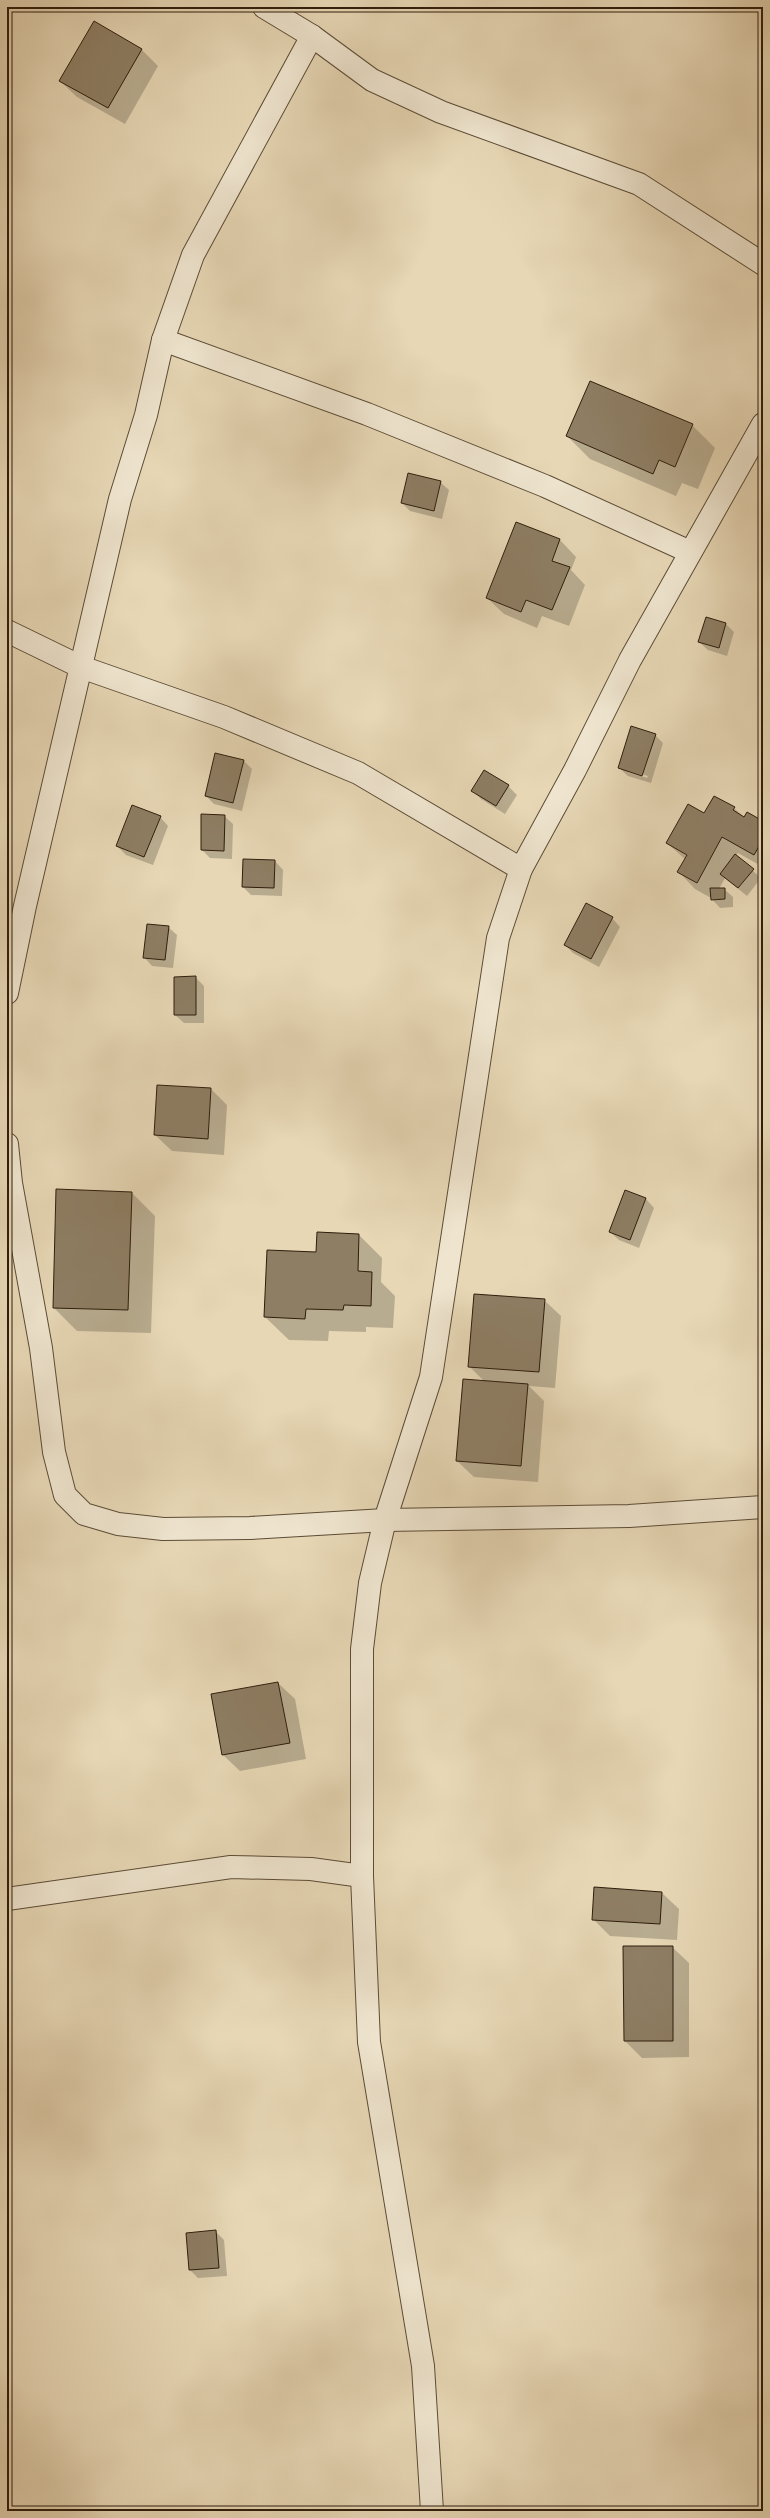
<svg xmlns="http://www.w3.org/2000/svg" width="770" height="2518" viewBox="0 0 770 2518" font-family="'IM FELL English',serif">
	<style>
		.shadow { fill: #0003; fill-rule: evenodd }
		.building { fill: #8e7e64; stroke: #2e1d0c }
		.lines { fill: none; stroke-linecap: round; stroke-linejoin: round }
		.minor-casing { stroke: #5c4c36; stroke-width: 24 }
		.minor { stroke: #efe5cf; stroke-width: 22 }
	</style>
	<rect width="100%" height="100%" fill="#e7d7b5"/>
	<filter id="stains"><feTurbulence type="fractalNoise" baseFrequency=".005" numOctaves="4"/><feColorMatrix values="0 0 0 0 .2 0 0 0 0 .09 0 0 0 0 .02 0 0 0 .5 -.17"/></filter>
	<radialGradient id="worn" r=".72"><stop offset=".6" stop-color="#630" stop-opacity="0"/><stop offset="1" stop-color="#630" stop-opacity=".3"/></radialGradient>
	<!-- shadow -->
	<g class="shadow">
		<polygon points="141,49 158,66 125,124 77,97 60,81"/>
		<polygon points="692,425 715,448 698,489 682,483 676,496 590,459 567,436"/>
		<polygon points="440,482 449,490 442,519 410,511 402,503"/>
		<polygon points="517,523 560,540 576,557 571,570 585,585 569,626 542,616 537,628 504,614 487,598"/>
		<polygon points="726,624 734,632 727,656 708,650 699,642"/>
		<path d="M655,735L663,743L651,783L628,776L619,768ZM628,770L648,776L647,778L628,772Z"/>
		<polygon points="216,754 244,761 252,769 242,811 214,804 206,796"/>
		<polygon points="484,772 508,786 517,795 505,814 481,799 473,791"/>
		<polygon points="714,797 734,808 745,818 763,823 763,867 738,853 736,856 761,878 747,896 725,878 719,889 724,889 733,897 733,907 720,908 711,898 695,889 679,872 686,860 667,843 705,814"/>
		<polygon points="224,816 233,824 232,859 210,858 202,850"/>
		<polygon points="160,817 168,826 153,865 126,855 117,846"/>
		<polygon points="244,860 275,861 283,870 282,896 251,895 243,887"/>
		<polygon points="612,918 620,927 599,967 573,953 565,945"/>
		<polygon points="168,927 177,935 173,968 152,966 144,957"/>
		<polygon points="195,977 204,986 204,1023 184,1023 175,1015"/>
		<polygon points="211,1089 227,1105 224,1155 172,1151 155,1135"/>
		<polygon points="626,1192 646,1199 654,1208 639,1248 619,1240 610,1232"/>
		<polygon points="132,1193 155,1216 151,1333 77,1331 54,1308"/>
		<polygon points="359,1235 382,1258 381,1282 395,1296 393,1328 366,1327 366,1332 329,1331 328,1341 289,1340 265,1317 317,1253"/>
		<polygon points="544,1300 561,1316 555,1388 529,1386 544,1401 538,1482 474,1477 457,1461 484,1381 469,1366"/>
		<polygon points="278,1683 295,1699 306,1759 240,1771 223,1755"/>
		<polygon points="595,1888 662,1893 679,1909 677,1940 610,1936 593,1919"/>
		<polygon points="624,1947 672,1947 689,1963 689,2057 642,2058 625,2041"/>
		<polygon points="216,2232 224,2240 227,2276 198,2278 190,2270"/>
	</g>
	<!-- building -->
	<g class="building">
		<polygon points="94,21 142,49 108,108 59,81"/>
		<polygon points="590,381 693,424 675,467 659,460 653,474 566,436"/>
		<polygon points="408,473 441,481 434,511 401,503"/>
		<polygon points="516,522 560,539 552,561 570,567 552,610 526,600 521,612 486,598"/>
		<polygon points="706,617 726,623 719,648 698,642"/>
		<polygon points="631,726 656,734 642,776 618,768"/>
		<polygon points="215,753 244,760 233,803 205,796"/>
		<polygon points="484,770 509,785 496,806 471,791"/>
		<polygon points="714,796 735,807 733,810 744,817 747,812 763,821 763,839 754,855 722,837 697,883 677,872 687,855 666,843 688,804 704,813"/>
		<polygon points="132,805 161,816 144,857 116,846"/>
		<polygon points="201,814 225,815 224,851 201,850"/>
		<polygon points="735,854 754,869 738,888 720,874"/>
		<polygon points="243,859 275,860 274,888 242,887"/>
		<polygon points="710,888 725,888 725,899 711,900"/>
		<polygon points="586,903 613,917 591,959 564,945"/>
		<polygon points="147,924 169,926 165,960 143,958"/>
		<polygon points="196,976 196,1015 174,1015 174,977"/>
		<polygon points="157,1085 211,1088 208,1139 154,1135"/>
		<polygon points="56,1189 132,1192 128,1310 53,1308"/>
		<polygon points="625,1190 646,1198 630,1240 609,1232"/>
		<polygon points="317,1232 359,1234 358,1271 372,1272 371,1306 344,1305 343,1310 306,1309 305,1319 264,1317 267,1250 316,1252"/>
		<polygon points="474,1294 545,1299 539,1372 468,1367"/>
		<polygon points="463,1379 528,1384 521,1466 456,1461"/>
		<polygon points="278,1682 290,1743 222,1755 211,1694"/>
		<polygon points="594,1887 662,1892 660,1924 592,1920"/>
		<polygon points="623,1946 673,1946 673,2041 624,2041"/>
		<polygon points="216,2230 219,2268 189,2270 186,2233"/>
	</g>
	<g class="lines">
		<defs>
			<g id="minor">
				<polyline points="264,7 312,36 372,80 441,112 639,184 763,264"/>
				<polyline points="163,340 367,414 545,486 690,552"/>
				<polyline points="7,631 81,667 224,717 358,773 521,869"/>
				<polyline points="7,993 25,906 120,499 146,415 163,340 193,255 312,36"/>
				<polyline points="7,1144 11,1183 41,1348 54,1452 65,1495 84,1514 118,1524 163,1529 250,1528 385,1520 629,1516 763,1507"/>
				<polyline points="7,1899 231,1867 311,1869 362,1876"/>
				<polyline points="432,2511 423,2366 369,2042 362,1876 362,1649 370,1583 385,1520 431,1377 498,938 521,869 575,770 630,660 763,424"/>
			</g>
		</defs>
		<!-- minor casing -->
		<use href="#minor" class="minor-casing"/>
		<!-- minor -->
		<use href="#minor" class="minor"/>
	</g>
	<!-- margin -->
	<rect width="770" height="2518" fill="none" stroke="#e7d7b5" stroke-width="24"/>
	<rect x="8" y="8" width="754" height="2502" fill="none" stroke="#2e1d0c" stroke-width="2"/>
	<rect x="12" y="12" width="746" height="2494" fill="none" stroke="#2e1d0c"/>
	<rect width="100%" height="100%" filter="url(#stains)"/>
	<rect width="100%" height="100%" fill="url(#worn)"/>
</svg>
